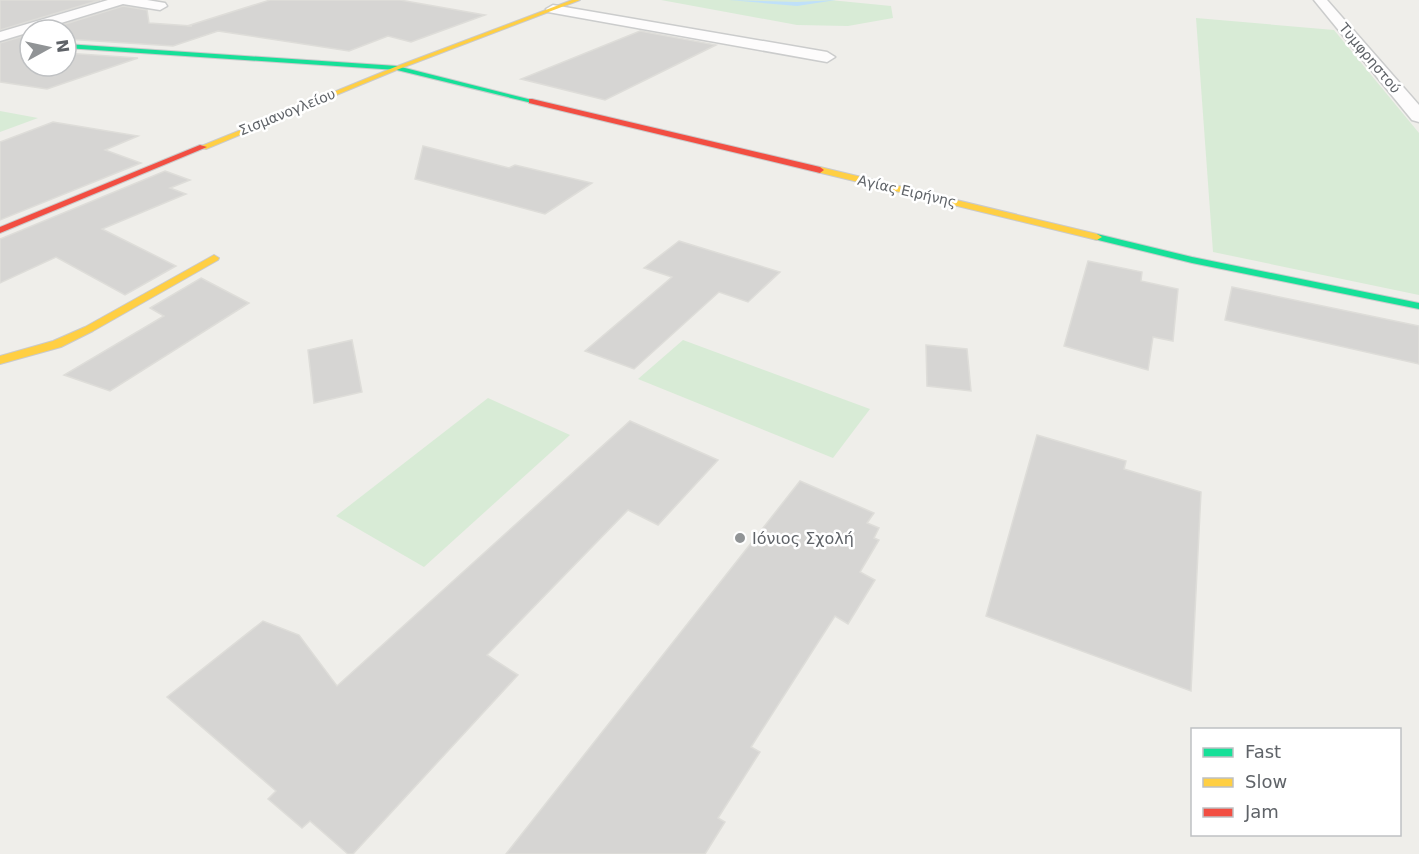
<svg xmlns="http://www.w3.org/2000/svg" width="1419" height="854" viewBox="0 0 1419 854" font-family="'DejaVu Sans',sans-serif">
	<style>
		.green { fill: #d8ebd6 }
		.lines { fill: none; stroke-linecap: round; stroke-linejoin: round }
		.stream { fill: #bfe0f9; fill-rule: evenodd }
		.building { fill: #d6d5d3; stroke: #deddd9; stroke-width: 1.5 }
		.street-casing { stroke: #cbcccc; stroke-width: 3 }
		.fast-casing { stroke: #cacacb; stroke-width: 2 }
		.slow-casing { stroke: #cacacb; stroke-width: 2 }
		.jam-casing { stroke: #cacacb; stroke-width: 2 }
		.street { fill: #fdfcfc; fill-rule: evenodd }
		.fast { fill: #16e098; fill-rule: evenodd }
		.slow { fill: #ffcf43; fill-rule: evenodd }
		.jam { fill: #f24e42; fill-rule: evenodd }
		.poi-dot { fill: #919496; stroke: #fff; stroke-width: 2 }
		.labels { text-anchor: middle; stroke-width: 5; stroke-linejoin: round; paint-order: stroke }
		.far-street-label { font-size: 14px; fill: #5f6368; stroke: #fff }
		.poi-label { font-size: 16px; fill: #5f6368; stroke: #fff; text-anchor: start }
	</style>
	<rect width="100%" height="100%" fill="#efeeea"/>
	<!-- green -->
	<g class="green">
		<polygon points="661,0 830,0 891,6 893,18 848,26 797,25"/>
		<polygon points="1196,18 1334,30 1419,133 1419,295 1213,252"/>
		<polygon points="0,111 38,118 0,132"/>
		<polygon points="683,340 870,409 833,458 638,379"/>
		<polygon points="488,398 570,435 424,567 336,516"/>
	</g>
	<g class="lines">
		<!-- stream -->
		<polygon class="stream" points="729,0 797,2 836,0 797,6"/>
	</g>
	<!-- building -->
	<g class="building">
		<polygon points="0,0 100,0 0,30"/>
		<polygon points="270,0 400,0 485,15 411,42 388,36 349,51 218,31 173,46 66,39 66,30 46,30 123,6 147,10 149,23 192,26 187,26"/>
		<polygon points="640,31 716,45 605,100 521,79"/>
		<polygon points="30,34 30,66 66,66 66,53 138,58 47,89 0,82 0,43"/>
		<polygon points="53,122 138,136 105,150 141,163 0,220 0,142"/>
		<polygon points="423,146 509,168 515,165 592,183 545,214 415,179"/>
		<polygon points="165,171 190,180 170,188 186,194 102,229 176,266 125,295 56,257 0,283 0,239"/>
		<polygon points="679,241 780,272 748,302 719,292 634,369 585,351 672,277 644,268"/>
		<polygon points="1088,261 1142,272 1141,281 1178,289 1173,341 1153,337 1148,370 1064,346"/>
		<polygon points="201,278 249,303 110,391 64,375 164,316 150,308"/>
		<polygon points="1232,287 1419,326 1419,364 1225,320"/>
		<polygon points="352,340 362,392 314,403 308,350"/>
		<polygon points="926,345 967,349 971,391 927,386"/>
		<polygon points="630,421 718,460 658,525 628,510 487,655 518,675 353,854 348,854 310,821 302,828 268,799 276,791 167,697 263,621 299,635 337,686"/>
		<polygon points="1037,435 1126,461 1124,469 1201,492 1191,691 986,616"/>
		<polygon points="800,481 874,513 867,523 879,528 874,538 879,540 860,572 875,580 848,624 835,616 751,747 760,752 718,818 725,822 705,854 506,854"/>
	</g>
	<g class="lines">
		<defs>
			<g id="street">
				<polygon points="108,0 147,0 165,3 167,6 160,10 123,4 38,30 30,30 30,32 0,41 0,32"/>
				<polygon points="1314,0 1327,0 1419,105 1419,122 1412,120"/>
				<polygon points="553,5 827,52 835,57 827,62 548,12 546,9"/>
			</g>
			<g id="fast">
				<polygon points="66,44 397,66 536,101 532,103 397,70 66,48"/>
				<polygon points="1097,234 1192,257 1419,303 1419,309 1192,263 1094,239 1092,237"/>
			</g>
			<g id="slow">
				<polygon points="572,0 580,0 399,69 206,149 199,147 395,67"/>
				<polygon points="820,167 1097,234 1102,237 1097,240 817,172 817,168"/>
				<polygon points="214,255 219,258 218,260 93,331 61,347 0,364 0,356 53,341 85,327"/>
			</g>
			<g id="jam">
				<polygon points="532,99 820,167 824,170 820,173 529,103 529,99"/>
				<polygon points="200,145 207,147 0,233 0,227"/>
			</g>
		</defs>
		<!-- street casing -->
		<use href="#street" class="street-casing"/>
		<!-- fast casing -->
		<use href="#fast" class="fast-casing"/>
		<!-- slow casing -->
		<use href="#slow" class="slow-casing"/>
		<!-- jam casing -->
		<use href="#jam" class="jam-casing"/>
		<!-- street -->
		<use href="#street" class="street"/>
		<!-- fast -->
		<use href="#fast" class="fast"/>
		<!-- slow -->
		<use href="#slow" class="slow"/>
		<!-- jam -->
		<use href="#jam" class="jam"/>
	</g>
	<!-- markers -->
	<circle class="poi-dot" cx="740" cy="538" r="6"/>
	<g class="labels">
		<!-- far-street labels -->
		<g class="far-street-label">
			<text transform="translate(1370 58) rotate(50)" y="5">Τυμφρηστού</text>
			<text transform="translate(287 112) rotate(-22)" y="5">Σισμανογλείου</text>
			<text transform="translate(907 191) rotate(13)" y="5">Αγίας Ειρήνης</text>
		</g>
		<!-- poi labels -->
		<g class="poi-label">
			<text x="752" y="544">Ιόνιος Σχολή</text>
		</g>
	</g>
	<!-- legend -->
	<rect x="1191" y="728" width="210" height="108" fill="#ffffff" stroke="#bfc1c3" stroke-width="1.5"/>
	<rect x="1203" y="748" width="30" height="9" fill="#16e098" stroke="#bfc1c3" stroke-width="1.5"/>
	<text x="1245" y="758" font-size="18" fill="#5f6368">Fast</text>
	<rect x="1203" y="778" width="30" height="9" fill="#ffcf43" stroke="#bfc1c3" stroke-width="1.5"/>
	<text x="1245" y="788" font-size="18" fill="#5f6368">Slow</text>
	<rect x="1203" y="808" width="30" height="9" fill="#f24e42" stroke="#bfc1c3" stroke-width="1.5"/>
	<text x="1245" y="818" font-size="18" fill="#5f6368">Jam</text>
	<!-- north arrow -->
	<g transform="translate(48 48) rotate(82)"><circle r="28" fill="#ffffff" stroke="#bfc1c3" stroke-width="1.5"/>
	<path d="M0-4.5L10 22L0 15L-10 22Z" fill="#919496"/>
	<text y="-9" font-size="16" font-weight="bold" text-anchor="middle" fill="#5f6368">N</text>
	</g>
</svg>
